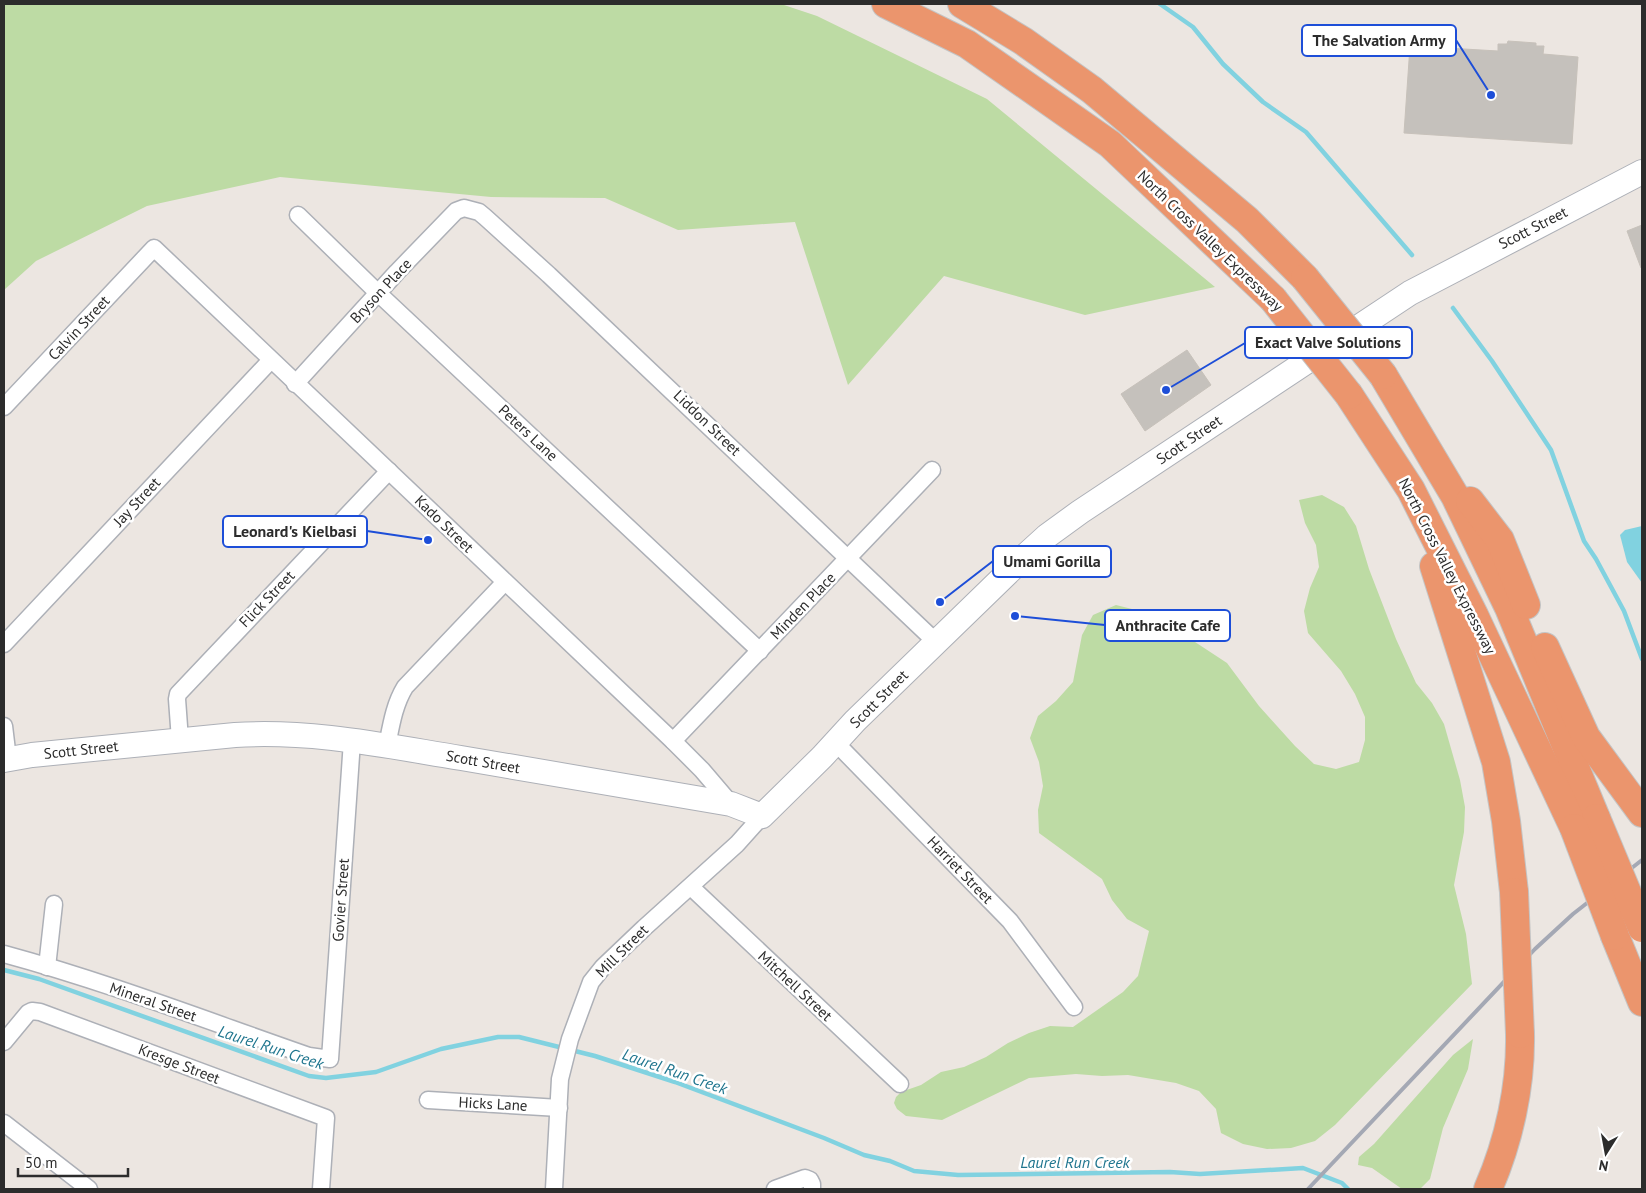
<svg xmlns="http://www.w3.org/2000/svg" width="1646" height="1193" viewBox="0 0 1646 1193" font-family="'PT Sans',sans-serif">
	<style>
		.green { fill: #bddba4 }
		.water { fill: #81d2e0 }
		.lines { fill: none; stroke-linecap: round; stroke-linejoin: round }
		.stream { stroke: #81d2e0; stroke-width: 4.5 }
		.building { fill: #c5c1bc; stroke: #c7c1ba }
		.street-casing { stroke: #adb0b7; stroke-width: 19 }
		.secondary-casing { stroke: #adb0b7; stroke-width: 26 }
		.highway-casing { stroke: #c4c4c4; stroke-width: 30 }
		.street { stroke: #fff; stroke-width: 16 }
		.secondary { stroke: #fff; stroke-width: 24 }
		.highway { stroke: #eb956d; stroke-width: 28 }
		.rail { stroke: #a4a8b4; stroke-width: 4 }
		.highway-bridge-casing { stroke: #c4c4c4; stroke-width: 30; stroke-linecap: butt }
		.highway-bridge { stroke: #eb956d; stroke-width: 28 }
		.labels { text-anchor: middle; stroke-width: 5; stroke-linejoin: round; paint-order: stroke }
		.street-label { font-size: 15px; fill: #2c2c2c; stroke: #fff }
		.water-label { font-size: 16px; font-style: italic; fill: #1f758e; stroke: #fff }
		.leader { fill: none; stroke: #1d4ed8; stroke-width: 2 }
		.callout-dot { fill: #1d4ed8; stroke: #fff; stroke-width: 2 }
		.callout { fill: #fff; stroke: #1d4ed8; stroke-width: 2 }
		.callout-label { font-size: 16px; text-anchor: middle; font-weight: bold; fill: #2c2c2c }
	</style>
	<rect width="100%" height="100%" fill="#ece6e1"/>
	<!-- green -->
	<g class="green">
		<polygon points="4,4 781,4 817,16 987,99 1215,287 1085,315 944,276 848,385 795,222 678,230 605,198 491,197 280,177 147,206 36,261 4,290"/>
		<polygon points="1322,495 1344,507 1356,526 1369,569 1396,639 1416,683 1432,703 1444,724 1460,780 1465,807 1464,832 1454,885 1466,934 1472,984 1335,1125 1315,1141 1291,1148 1267,1149 1243,1144 1221,1133 1216,1109 1199,1091 1176,1083 1128,1075 1102,1076 1076,1074 1029,1078 942,1120 906,1116 897,1109 894,1103 896,1097 901,1092 921,1085 941,1072 964,1067 986,1057 1008,1043 1029,1033 1050,1026 1073,1027 1123,992 1138,976 1149,931 1127,919 1112,900 1102,879 1039,833 1038,810 1043,786 1039,762 1030,738 1038,716 1056,701 1073,682 1082,635 1093,615 1116,605 1140,611 1163,621 1227,663 1259,706 1295,746 1314,764 1336,769 1359,762 1365,740 1365,717 1355,694 1341,671 1308,633 1304,611 1310,588 1319,567 1316,545 1305,523 1299,500"/>
		<polygon points="1473,1039 1468,1069 1443,1128 1430,1179 1420,1189 1402,1189 1372,1168 1358,1165 1359,1157 1374,1144 1453,1055"/>
	</g>
	<!-- water -->
	<polygon class="water" points="1642,526 1642,583 1627,562 1620,535 1625,530"/>
	<g class="lines">
		<!-- stream -->
		<g class="stream">
			<polyline points="1160,4 1193,27 1223,64 1263,102 1306,132 1412,255"/>
			<polyline points="1453,308 1492,361 1551,450 1584,541 1596,559 1624,611 1642,659"/>
			<polyline points="4,970 39,979 309,1076 326,1078 376,1072 441,1049 498,1037 519,1037 595,1056 675,1082 824,1138 864,1155 890,1161 914,1171 958,1175 1170,1172 1200,1174 1303,1168 1342,1183 1348,1189"/>
		</g>
	</g>
	<!-- building -->
	<g class="building">
		<polygon points="1417,38 1430,39 1430,47 1498,51 1498,44 1507,44 1508,41 1536,43 1536,46 1544,46 1543,54 1578,57 1572,144 1404,133 1410,46 1417,46"/>
		<polygon points="1642,225 1642,268 1641,268 1627,231"/>
		<polygon points="1187,350 1211,385 1145,431 1121,394"/>
	</g>
	<g class="lines">
		<defs>
			<g id="street">
				<polyline points="298,215 378,293 760,651"/>
				<polyline points="295,384 397,272 456,211 464,208 479,212 485,217 549,275 936,642"/>
				<polyline points="4,407 154,248 673,741 702,770 731,804"/>
				<polyline points="4,644 271,360"/>
				<polyline points="4,726 8,759"/>
				<polyline points="180,740 177,699 178,694 389,471"/>
				<polyline points="673,741 932,470"/>
				<polyline points="835,742 1010,921 1074,1007"/>
				<path d="M387,746C391,726 394,705 405,687L505,582"/>
				<polyline points="691,887 900,1084"/>
				<path d="M4,954C107,982 208,1021 309,1056L330,1059L352,741"/>
				<polyline points="47,967 54,904"/>
				<polyline points="4,1042 28,1013 32,1011 40,1012 326,1118 321,1189"/>
				<polyline points="428,1100 559,1108"/>
				<polyline points="4,1123 89,1189"/>
				<polyline points="554,1189 560,1079 570,1039 591,982 603,967 644,928 737,844 762,816"/>
				<polyline points="775,1189 805,1178 810,1180 812,1184 812,1189"/>
			</g>
			<path id="secondary" d="M4,760L32,755L235,735C312,730 386,746 461,758C551,773 641,789 731,804L762,816L822,757L855,721L1025,556L1047,536L1080,512L1410,293L1642,172"/>
			<g id="highway">
				<polyline points="886,4 967,44 1110,144 1273,299"/>
				<polyline points="962,4 1023,41 1092,90 1247,220 1305,278"/>
				<polyline points="1383,375 1455,496 1509,608 1596,818"/>
				<polyline points="1349,395 1411,490 1474,615 1574,828"/>
				<polyline points="1470,501 1500,540 1526,605"/>
				<polyline points="1434,566 1496,762 1506,821 1514,892"/>
				<polyline points="1545,647 1586,737 1642,813"/>
				<polyline points="1615,936 1642,1002"/>
				<path d="M1488,1189C1509,1141 1521,1086 1520,1034"/>
			</g>
		</defs>
		<!-- street casing -->
		<use href="#street" class="street-casing"/>
		<!-- secondary casing -->
		<use href="#secondary" class="secondary-casing"/>
		<!-- highway casing -->
		<use href="#highway" class="highway-casing"/>
		<!-- street -->
		<use href="#street" class="street"/>
		<!-- secondary -->
		<use href="#secondary" class="secondary"/>
		<!-- highway -->
		<use href="#highway" class="highway"/>
		<!-- rail -->
		<polyline class="rail" points="1308,1189 1535,949 1573,914 1642,860"/>
		<defs>
			<g id="highway-bridge">
				<polyline points="1305,278 1383,375"/>
				<polyline points="1273,299 1349,395"/>
				<polyline points="1596,818 1642,928"/>
				<polyline points="1574,828 1615,936"/>
				<polyline points="1514,892 1520,1034"/>
			</g>
		</defs>
		<!-- highway-bridge casing -->
		<use href="#highway-bridge" class="highway-bridge-casing"/>
		<!-- highway-bridge -->
		<use href="#highway-bridge" class="highway-bridge"/>
	</g>
	<g class="labels">
		<!-- street labels -->
		<g class="street-label">
			<text transform="translate(1533 228) rotate(-27)" y="5">Scott Street</text>
			<text transform="translate(1210 241) rotate(44)" y="5">North Cross Valley Expressway</text>
			<text transform="translate(381 291) rotate(-47)" y="5">Bryson Place</text>
			<text transform="translate(79 328) rotate(-47)" y="5">Calvin Street</text>
			<text transform="translate(707 423) rotate(44)" y="5">Liddon Street</text>
			<text transform="translate(528 433) rotate(43)" y="5">Peters Lane</text>
			<text transform="translate(1189 440) rotate(-34)" y="5">Scott Street</text>
			<text transform="translate(137 502) rotate(-47)" y="5">Jay Street</text>
			<text transform="translate(444 524) rotate(44)" y="5">Kado Street</text>
			<text transform="translate(1447 566) rotate(63)" y="5">North Cross Valley Expressway</text>
			<text transform="translate(267 599) rotate(-46)" y="5">Flick Street</text>
			<text transform="translate(803 606) rotate(-46)" y="5">Minden Place</text>
			<text transform="translate(879 699) rotate(-45)" y="5">Scott Street</text>
			<text transform="translate(81 750) rotate(-6)" y="5">Scott Street</text>
			<text transform="translate(483 762) rotate(10)" y="5">Scott Street</text>
			<text transform="translate(960 870) rotate(46)" y="5">Harriet Street</text>
			<text transform="translate(341 900) rotate(-86)" y="5">Govier Street</text>
			<text transform="translate(622 951) rotate(-45)" y="5">Mill Street</text>
			<text transform="translate(795 986) rotate(43)" y="5">Mitchell Street</text>
			<text transform="translate(153 1002) rotate(19)" y="5">Mineral Street</text>
			<text transform="translate(179 1064) rotate(21)" y="5">Kresge Street</text>
			<text transform="translate(493 1104) rotate(3)" y="5">Hicks Lane</text>
		</g>
		<!-- water labels -->
		<g class="water-label">
			<text transform="translate(271 1047) rotate(18)" y="6">Laurel Run Creek</text>
			<text transform="translate(675 1071) rotate(19)" y="6">Laurel Run Creek</text>
			<text x="1075" y="1168">Laurel Run Creek</text>
		</g>
	</g>
	<!-- callouts -->
	<path class="leader" d="M1491 95L1456 40M1166 390L1245 343M428 540L367 531M940 602L993 561M1015 616L1105 625"/>
	<g class="callout-dot">
		<circle cx="1491" cy="95" r="5"/>
		<circle cx="1166" cy="390" r="5"/>
		<circle cx="428" cy="540" r="5"/>
		<circle cx="940" cy="602" r="5"/>
		<circle cx="1015" cy="616" r="5"/>
	</g>
	<g class="callout">
		<rect x="1302" y="25" width="154" height="31" rx="5"/>
		<rect x="1245" y="327" width="167" height="31" rx="5"/>
		<rect x="223" y="516" width="144" height="31" rx="5"/>
		<rect x="993" y="546" width="118" height="31" rx="5"/>
		<rect x="1105" y="610" width="125" height="31" rx="5"/>
	</g>
	<g class="callout-label">
		<text x="1379" y="46">The Salvation Army</text>
		<text x="1328" y="348">Exact Valve Solutions</text>
		<text x="295" y="537">Leonard's Kielbasi</text>
		<text x="1052" y="567">Umami Gorilla</text>
		<text x="1168" y="631">Anthracite Cafe</text>
	</g>
	<!-- border -->
	<rect width="1646" height="1193" fill="none" stroke="#2c2c2c" stroke-width="10"/>
	<!-- north arrow -->
	<g transform="translate(1606 1153) rotate(191)" stroke="#ffffff" stroke-width="4" paint-order="stroke">
	<path d="M0-4L9 19L0 12L-9 19Z" fill="#2c2c2c"/>
	<text y="-8" font-size="14" font-weight="bold" text-anchor="middle" fill="#2c2c2c">N</text>
	</g>
	<!-- scale -->
	<path d="M18 1168v8h110v-8" fill="none" stroke="#2c2c2c" stroke-width="2.5"/>
	<text x="25" y="1168" font-size="15" fill="#2c2c2c" stroke="#ffffff" stroke-width="4" paint-order="stroke">50 m</text>
</svg>
